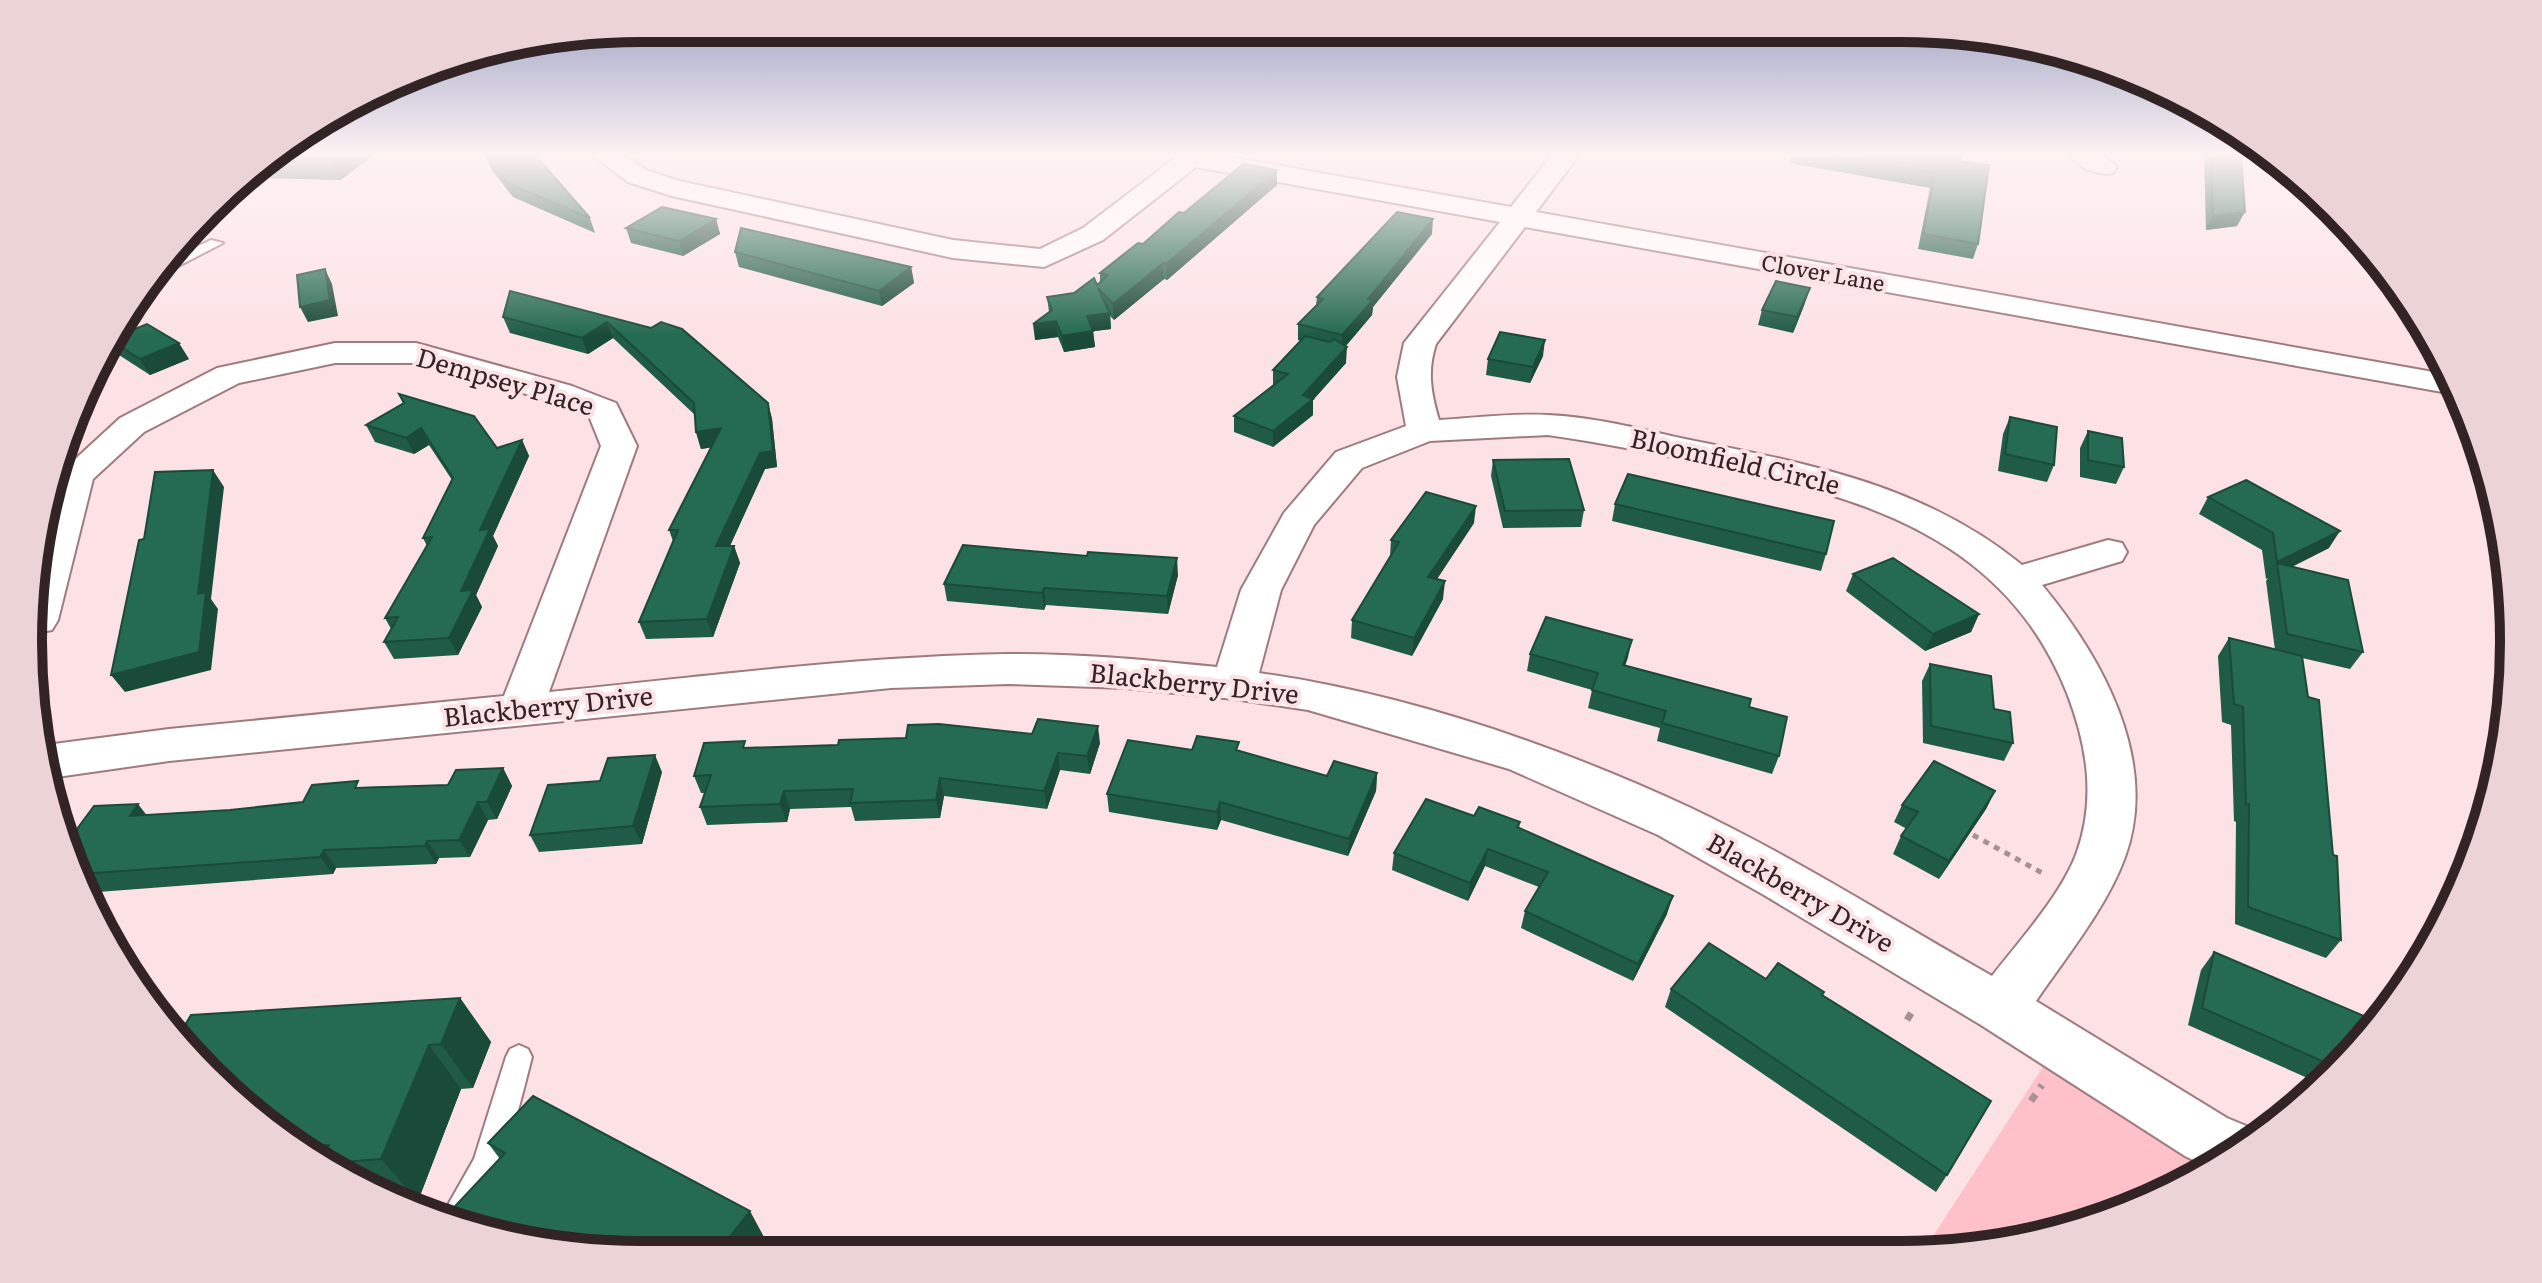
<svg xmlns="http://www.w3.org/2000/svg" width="2542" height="1283" viewBox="0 0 2542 1283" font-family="Literata,serif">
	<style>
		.green { fill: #fec0c9 }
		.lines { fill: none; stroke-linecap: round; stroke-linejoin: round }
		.service-casing { stroke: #a07a7f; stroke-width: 4 }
		.minor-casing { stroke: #a07a7f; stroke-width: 4 }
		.path-far1 { stroke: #a69193; stroke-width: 5; stroke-dasharray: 6 6; stroke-linecap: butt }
		.path { stroke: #a69193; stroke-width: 7; stroke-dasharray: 8 8; stroke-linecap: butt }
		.service { fill: #fff; fill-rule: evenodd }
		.minor { fill: #fff; fill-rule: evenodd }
		.wall { fill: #205b47 }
		.shaded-wall { fill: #1a4a39 }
		.building { fill: #256a52; stroke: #1a4a39; stroke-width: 2 }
		.labels { text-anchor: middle; stroke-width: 8; stroke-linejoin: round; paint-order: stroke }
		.far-street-label { font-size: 22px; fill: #322325; stroke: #fce2e5 }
		.street-label { font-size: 26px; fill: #322325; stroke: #fce2e5 }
		.rim { fill: none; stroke: #322325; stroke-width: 10 }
	</style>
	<rect width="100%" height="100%" fill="#fce2e5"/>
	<!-- green -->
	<polygon class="green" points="2052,1053 2226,1156 2135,1208 1981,1250 1924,1250"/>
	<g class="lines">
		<defs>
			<g id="service">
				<polygon points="211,240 223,243 165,273 157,273 169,260"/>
				<path d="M519,1045L528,1049L532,1057C522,1094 499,1203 464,1217L454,1213L449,1203L474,1159L506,1057L510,1049Z"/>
			</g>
			<g id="minor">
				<path d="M592,155H623L646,170L679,181L953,240L1040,249L1083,228L1179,155H1219L1511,207L1552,155H1579L1536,212L2450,375L2459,395L1525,227L1436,344C1427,371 1431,393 1439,420C1475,418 1512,413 1548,415C1594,417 1640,429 1685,439C1806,463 1923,484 2022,565L2108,540L2122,543L2127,552L2122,561L2042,585C2102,657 2160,761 2125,857C2107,907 2066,957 2036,1001L2227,1118L2256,1130L2259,1137L2207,1167L2185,1156L1981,1025L1764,895L1658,835L1509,769L1308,710L1234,699L1125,688L1008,684L891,688L169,761L50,778L41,747L46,745L169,729L504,696L601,446L589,416L548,400L415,363H335L239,383L144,432L93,479L58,620L52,630L36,633L39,540L58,475L120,418L217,368L335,343H416L572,386L616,403L637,446L549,692C701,677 852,657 1005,654C1076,653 1147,660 1217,667L1241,590L1284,513L1336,452L1406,426L1397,377L1404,343L1500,222L1196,167L1103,240L1044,267L953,258L672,196L628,182ZM1548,435C1604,443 1659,454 1714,466C1864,497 2005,538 2067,693C2087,745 2096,798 2077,852C2062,894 2020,940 1992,976C1893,920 1794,857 1691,808C1555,745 1407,694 1259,673L1281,590L1314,525L1362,468L1430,441Z"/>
				<path d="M2069,155H2102L2117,167L2113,173C2098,176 2079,168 2069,155Z"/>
			</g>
		</defs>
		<!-- service casing -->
		<use href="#service" class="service-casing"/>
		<!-- minor casing -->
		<use href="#minor" class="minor-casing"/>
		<!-- path-far1 -->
		<polyline class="path-far1" points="1973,835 2046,875"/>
		<!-- path -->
		<g class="path">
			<polyline points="1907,1020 1915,1007"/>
			<polyline points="2031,1101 2042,1085"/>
		</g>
		<!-- service -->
		<use href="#service" class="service"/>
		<!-- minor -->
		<use href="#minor" class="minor"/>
	</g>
	<!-- wall -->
	<g class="wall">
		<polygon points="268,155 374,155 340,180 261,178 256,168"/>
		<polygon points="485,155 590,218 595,233 513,197 491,169"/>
		<polygon points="1791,155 1963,155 1961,161 1978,244 1973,259 1918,249 1930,188 1789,163"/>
		<polygon points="2198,155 2241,155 2237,226 2206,230 2204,156"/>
		<polygon points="1277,185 1167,280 1164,279 1114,320 1110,316 1111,329 1093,331 1095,347 1064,352 1058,337 1035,340 1049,312 1047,297 1074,293 1097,285 1100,282 1100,273 1143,244 1184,213"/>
		<polygon points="716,219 720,234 683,256 631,243 626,228"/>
		<polygon points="1432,234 1373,307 1372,315 1346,346 1346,363 1313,400 1313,415 1273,447 1234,432 1234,416 1273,386 1273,370 1301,341 1298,340 1298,324 1316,305 1317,297"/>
		<polygon points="735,252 911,267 914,283 882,306 739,267"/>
		<polygon points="510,291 651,328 768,403 772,419 777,467 765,469 730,546 734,546 740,563 713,637 646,639 639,622 673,541 669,530 712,447 701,449 696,432 695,415 613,338 588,354 510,333 503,317"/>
		<polygon points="1805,303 1793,333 1758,325 1762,310"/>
		<polygon points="112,338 189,359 150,375 119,355 110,341"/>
		<polygon points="1543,356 1530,383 1486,375 1488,359"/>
		<polygon points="399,394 497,448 522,440 529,456 493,536 498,546 476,595 482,607 458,655 394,659 384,642 391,629 385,618 427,546 423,538 452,480 429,445 414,454 375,442 366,425 403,403"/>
		<polygon points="2010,417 2054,465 2047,482 1998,471 2003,434"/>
		<polygon points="2088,431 2124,467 2116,484 2080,477 2080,448"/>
		<polygon points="1493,460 1584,510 1581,527 1503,528 1491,476"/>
		<polygon points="2208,497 2329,548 2292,567 2363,652 2350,669 2302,658 2341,940 2326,958 2235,924 2236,822 2234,821 2231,725 2222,722 2218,656 2229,638 2275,650 2266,581 2268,578 2266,579 2262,550 2199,514"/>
		<polygon points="1615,504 1826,554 1821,571 1612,521"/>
		<polygon points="1474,523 1437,579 1443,599 1412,656 1351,638 1352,620 1390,557 1391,540"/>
		<polygon points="1853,574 1979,614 1971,632 1925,651 1846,591"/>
		<polygon points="1178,575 1168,614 1046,605 1044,610 947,601 944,584"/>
		<polygon points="1530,654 1628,657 1625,666 1749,707 1779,756 1772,774 1657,741 1660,728 1588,708 1592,690 1527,671"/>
		<polygon points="1930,664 1994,709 2013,743 2004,761 1923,743 1922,681"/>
		<polygon points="1100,743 1090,774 1060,770 1047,809 944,796 940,818 855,821 851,807 790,809 787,822 707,825 700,807 705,793 701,793 694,776 748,748 838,745"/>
		<polygon points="1239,751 1327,776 1377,773 1376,791 1348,856 1221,820 1217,830 1109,812 1107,794"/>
		<polygon points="503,768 512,786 497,819 488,820 470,857 439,858 436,864 336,868 333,874 85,893 69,840 147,815 230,810 303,802 363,787 448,785"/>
		<polygon points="662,772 642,844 539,852 530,835 600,781"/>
		<polygon points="1995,791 1986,809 1939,879 1893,854 1901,836 1907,829 1894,822 1902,805"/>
		<polygon points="1474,816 1520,822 1519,828 1667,914 1633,981 1521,928 1525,911 1539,887 1485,866 1468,901 1392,870 1394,853"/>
		<polygon points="2214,952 2362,1046 2321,1084 2188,1025 2201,970"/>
		<polygon points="1766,979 1823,996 1947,1175 1936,1192 1665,1007 1671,989"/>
		<polygon points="460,998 491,1042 473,1088 461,1089 418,1201 399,1203 371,1192 208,1076"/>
		<polygon points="488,1143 772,1252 771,1253 602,1254 500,1159"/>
	</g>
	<!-- shaded-wall -->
	<g class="shaded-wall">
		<polygon points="328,155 374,155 340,180"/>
		<polygon points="1277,170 1277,185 1167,280 1166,264"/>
		<polygon points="2245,212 2237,226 2206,230 2213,216"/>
		<polygon points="716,219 720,234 683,256 679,241"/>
		<polygon points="1433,219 1432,234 1373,307 1372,315 1341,351 1342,335 1368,299"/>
		<polygon points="1163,263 1164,279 1114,320 1113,304"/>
		<polygon points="911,267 914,283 882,306 879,291"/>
		<polygon points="325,269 332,284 338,316 308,322 300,307"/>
		<polygon points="1810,288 1805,303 1793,333 1797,317"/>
		<polygon points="1110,313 1111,329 1088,332 1087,316"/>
		<polygon points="1056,321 1058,337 1035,340 1033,324"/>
		<polygon points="607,322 613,338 588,354 582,338"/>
		<polygon points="1093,331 1095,347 1064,352 1062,336"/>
		<polygon points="1545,340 1543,356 1530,383 1533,367"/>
		<polygon points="179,343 189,359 150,375 140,359"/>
		<polygon points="1347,347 1346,363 1313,400 1313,415 1273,447 1273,431"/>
		<polygon points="86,385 96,400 72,415 75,407"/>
		<polygon points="768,403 772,419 777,467 765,469 722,563 716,546"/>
		<polygon points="421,428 429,445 414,454 406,438"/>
		<polygon points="721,428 727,445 701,449 696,432"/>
		<polygon points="522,440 529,456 493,536 498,546 476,595 482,607 458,655 449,638 461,591 480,530"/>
		<polygon points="213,470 224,487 211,599 218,609 211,670 125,692 111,675 198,594"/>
		<polygon points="1476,506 1474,523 1427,594 1428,577"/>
		<polygon points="2340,531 2329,548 2278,573 2277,563 2266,579 2277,562"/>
		<polygon points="734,546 740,563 713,637 707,619"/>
		<polygon points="1177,558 1178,575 1168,614 1167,596"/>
		<polygon points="1445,581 1443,599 1412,656 1414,638"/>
		<polygon points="1044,588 1046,605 1044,610 1042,593"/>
		<polygon points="1979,614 1971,632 1925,651 1933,634"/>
		<polygon points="1632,640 1628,657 1619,683 1623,665"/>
		<polygon points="1098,726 1100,743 1090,774 1087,756"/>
		<polygon points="1058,753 1060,770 1047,809 1044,791"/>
		<polygon points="655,755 662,772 642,844 633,826"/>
		<polygon points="503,768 512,786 497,819 487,802"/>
		<polygon points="1377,773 1376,791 1348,856 1349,839"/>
		<polygon points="940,778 944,796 940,818 936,800"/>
		<polygon points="784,791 790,809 787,822 780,804"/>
		<polygon points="1995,791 1986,809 1939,879 1949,861"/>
		<polygon points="478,802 488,820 470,857 459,840"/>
		<polygon points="1220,802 1221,820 1217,830 1217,812"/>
		<polygon points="138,804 152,822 130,816"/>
		<polygon points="427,841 439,858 436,864 425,846"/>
		<polygon points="1488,849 1485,866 1468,901 1470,883"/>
		<polygon points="324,850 336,868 333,874 320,857"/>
		<polygon points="1673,896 1667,914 1633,981 1638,964"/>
		<polygon points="460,998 491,1042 473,1088 441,1044"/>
		<polygon points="429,1045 461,1089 418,1201 381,1159"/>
		<polygon points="750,1211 772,1252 771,1253 717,1253"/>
	</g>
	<!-- building -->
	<g class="building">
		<polygon points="485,155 535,155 590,218 507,183"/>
		<polygon points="1830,155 1963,155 1961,161 1989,165 1978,244 1923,234 1935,173"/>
		<polygon points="2211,155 2241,155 2245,212 2213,216"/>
		<polygon points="1243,164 1277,170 1166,264 1163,263 1113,304 1098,288 1110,313 1087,316 1093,331 1062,336 1056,321 1033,324 1052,310 1047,297 1074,293 1094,278 1097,285 1108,275 1100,273 1138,243 1143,244 1179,212 1184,213"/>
		<polygon points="662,207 716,219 679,241 626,228"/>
		<polygon points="1397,212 1433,219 1368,299 1373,300 1342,335 1298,324 1323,299 1317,297"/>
		<polygon points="741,228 911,267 879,291 735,252"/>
		<polygon points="325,269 330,300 300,307 297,275"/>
		<polygon points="1776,281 1810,288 1797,317 1762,310"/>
		<polygon points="510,291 651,328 661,322 682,329 768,403 773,451 760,453 716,546 734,546 707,619 639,622 678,530 669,530 721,428 696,432 694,403 607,322 582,338 503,317"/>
		<polygon points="147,324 179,343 140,359 110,340 112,338"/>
		<polygon points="1500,332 1545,340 1533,367 1488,359"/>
		<polygon points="1305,336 1330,342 1334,339 1347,347 1303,395 1313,399 1273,431 1234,416 1288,374 1273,370"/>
		<polygon points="399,394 474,416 497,448 522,440 480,530 490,529 461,591 473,590 449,638 384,642 398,617 385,618 432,537 423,538 453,478 421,428 406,438 366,425 404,403"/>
		<polygon points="2010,417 2057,427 2054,465 2005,454"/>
		<polygon points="2088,431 2122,438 2124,467 2088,460"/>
		<polygon points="1569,459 1584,510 1505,511 1493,460"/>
		<polygon points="213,470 198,594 206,592 199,652 111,675 139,540 144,539 155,472"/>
		<polygon points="1628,474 1834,521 1826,554 1615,504"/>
		<polygon points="2246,480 2340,531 2277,562 2273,533 2208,497"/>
		<polygon points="1426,492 1476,506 1428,577 1445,581 1414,638 1352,620 1399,542 1391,540"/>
		<polygon points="963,545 1087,556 1088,552 1177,558 1167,596 1044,588 1042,593 944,584"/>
		<polygon points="1893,558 1979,614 1933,634 1853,574"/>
		<polygon points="2277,563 2348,580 2363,652 2287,634"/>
		<polygon points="1546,617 1632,640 1623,665 1751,699 1749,707 1787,717 1779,756 1662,723 1666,711 1592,690 1598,673 1530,654"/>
		<polygon points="2229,638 2302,656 2308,697 2319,700 2333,855 2337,856 2341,940 2248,907 2249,804 2246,804 2243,707 2234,704"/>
		<polygon points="1930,664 1991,676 1994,709 2010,712 2013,743 1931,726"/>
		<polygon points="1038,719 1098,726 1087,756 1058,753 1044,791 940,778 936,800 850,803 853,789 784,791 780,804 700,807 711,775 694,776 704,743 745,741 743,748 838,745 839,740 906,738 908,725 939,724 1032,734"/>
		<polygon points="1197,736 1239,742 1236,750 1327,776 1334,761 1377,773 1349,839 1220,802 1217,812 1107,794 1128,740 1192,750"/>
		<polygon points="655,755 633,826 530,835 548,785 600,781 608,758"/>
		<polygon points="1934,761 1995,791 1949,861 1901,836 1918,812 1902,805"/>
		<polygon points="503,768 487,802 478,802 459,840 427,841 425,846 324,850 320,857 80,874 69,840 94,806 138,804 130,816 230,810 303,802 312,785 358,781 355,788 448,785 456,770"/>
		<polygon points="1426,799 1474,816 1479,807 1520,822 1517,827 1673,896 1638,964 1525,911 1548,872 1488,849 1470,883 1394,853"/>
		<polygon points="1709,943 1766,979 1778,963 1824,992 1822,995 1991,1101 1947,1175 1671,989"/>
		<polygon points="2214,952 2378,1022 2362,1046 2338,1068 2202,1008"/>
		<polygon points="460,998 441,1044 429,1045 381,1159 330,1163 323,1158 329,1145 306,1146 208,1076 179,1035 191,1015"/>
		<polygon points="533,1096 750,1211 717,1253 602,1254 483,1234 443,1219 505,1153 488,1143"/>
		<polygon points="827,1240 851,1253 817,1253"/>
	</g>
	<!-- sky -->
	<linearGradient id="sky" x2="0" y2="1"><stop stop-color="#9aa1c4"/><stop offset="0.46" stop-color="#fef2f3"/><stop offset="1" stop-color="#fef2f3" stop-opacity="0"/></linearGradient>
	<rect width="2542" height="335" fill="url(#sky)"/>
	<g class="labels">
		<!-- far-street labels -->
		<g class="far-street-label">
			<text transform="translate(1823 273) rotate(10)" y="8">Clover Lane</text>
		</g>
		<!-- street labels -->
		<g class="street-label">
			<text transform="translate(505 382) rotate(16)" y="9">Dempsey Place</text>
			<text transform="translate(1735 462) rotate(13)" y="9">Bloomfield Circle</text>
			<text transform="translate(1194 684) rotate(6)" y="9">Blackberry Drive</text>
			<text transform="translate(548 707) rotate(-6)" y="9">Blackberry Drive</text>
			<text transform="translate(1800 893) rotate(30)" y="9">Blackberry Drive</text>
		</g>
	</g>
	<!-- crop -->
	<path d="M0 0H2542V1283H0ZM641 42H1901A599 599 0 0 1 2500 641V642A599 599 0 0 1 1901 1241H641A599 599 0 0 1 42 642V641A599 599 0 0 1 641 42Z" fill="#ecd3d6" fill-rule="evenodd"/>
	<path class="rim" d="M641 42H1901A599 599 0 0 1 2500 641V642A599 599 0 0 1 1901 1241H641A599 599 0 0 1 42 642V641A599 599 0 0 1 641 42Z"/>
</svg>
